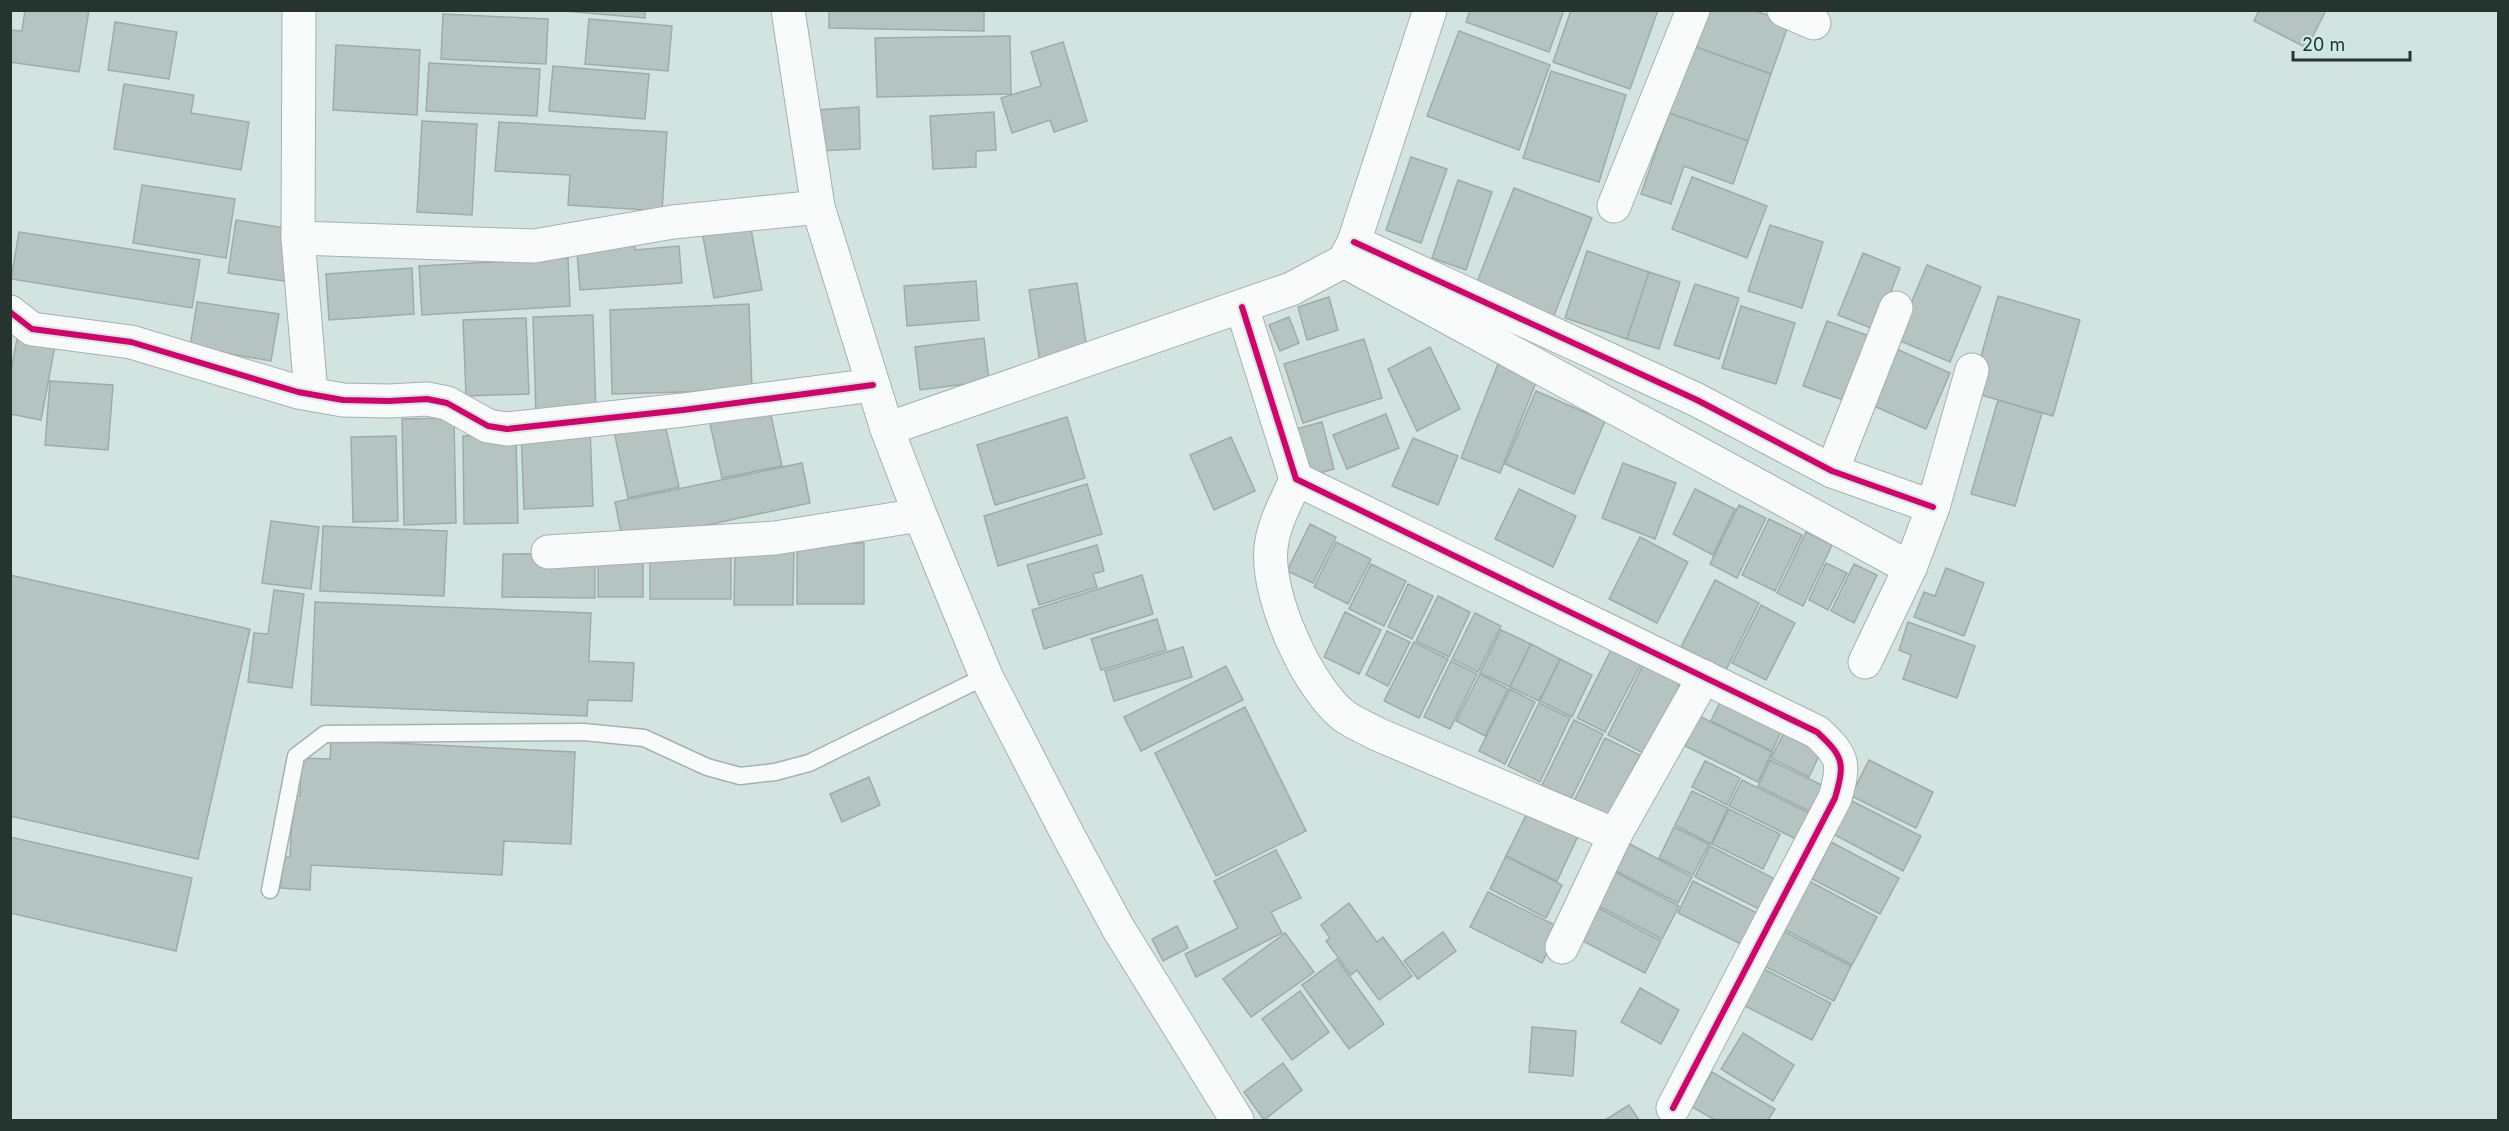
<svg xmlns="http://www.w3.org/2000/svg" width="2509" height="1131" viewBox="0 0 2509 1131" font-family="Inter,sans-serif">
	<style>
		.building { fill: #b5c4c0; stroke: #9eaca9; stroke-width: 1.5 }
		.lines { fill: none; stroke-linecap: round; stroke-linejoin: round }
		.lane-casing { stroke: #a4b2af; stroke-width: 19 }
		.street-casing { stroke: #a4b2af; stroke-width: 35 }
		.primary-casing { stroke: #a4b2af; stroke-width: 35 }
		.lane { stroke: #f8fbfa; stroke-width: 16 }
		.street { stroke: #f8fbfa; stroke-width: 33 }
		.primary { stroke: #f8fbfa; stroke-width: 33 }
		.cycleway-casing { stroke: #caece3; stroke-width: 10 }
		.cycleway { stroke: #d6006c; stroke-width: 6 }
	</style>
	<rect width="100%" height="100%" fill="#d2e4e0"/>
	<!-- building -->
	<g class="building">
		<polygon points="25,10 89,10 79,72 10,62 10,30 22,31"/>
		<polygon points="552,10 645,10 645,18"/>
		<polygon points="829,10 984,10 984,31 829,28"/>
		<polygon points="1470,10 1564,10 1549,52 1466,22"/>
		<polygon points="1571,10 1658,10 1630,89 1553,62"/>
		<polygon points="1705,10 1753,10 1789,23 1771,74 1693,46"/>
		<polygon points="2259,10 2326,10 2307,48 2254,21"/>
		<polygon points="443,14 548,19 546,64 441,59"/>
		<polygon points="589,19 672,26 668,71 585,64"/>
		<polygon points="115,22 177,32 169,79 108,70"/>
		<polygon points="1459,31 1550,65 1519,150 1427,116"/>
		<polygon points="1010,36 1011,94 877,97 875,38"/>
		<polygon points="1063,42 1087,121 1054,132 1050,120 1012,133 1001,98 1041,86 1031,52"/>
		<polygon points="336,45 420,50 417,115 333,110"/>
		<polygon points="1693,46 1771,74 1748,141 1669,113"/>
		<polygon points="429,63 540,69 537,116 426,111"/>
		<polygon points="553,66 649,74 645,119 549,111"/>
		<polygon points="1551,71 1626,95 1599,182 1523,158"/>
		<polygon points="124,84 194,95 191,113 249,122 241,170 114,149"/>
		<polygon points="859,107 860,149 818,151 816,110"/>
		<polygon points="994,112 996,150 976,151 976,167 933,169 930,116"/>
		<polygon points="1669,113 1748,141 1733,184 1684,166 1671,204 1641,194"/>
		<polygon points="422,121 477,124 472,215 417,212"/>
		<polygon points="499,122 667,132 662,211 568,205 570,175 495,171"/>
		<polygon points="1411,157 1447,169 1421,243 1386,230"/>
		<polygon points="1692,177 1767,206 1747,258 1672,229"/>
		<polygon points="1458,180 1492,192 1466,270 1432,258"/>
		<polygon points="142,185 235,199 226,258 133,243"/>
		<polygon points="1514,188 1592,218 1553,318 1475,287"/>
		<polygon points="236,220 292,229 284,281 228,273"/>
		<polygon points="750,223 762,290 714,298 702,231"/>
		<polygon points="1770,225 1823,242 1802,308 1748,291"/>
		<polygon points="19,232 200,260 192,308 11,279"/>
		<polygon points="634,235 635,250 679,246 682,283 580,290 577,253"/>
		<polygon points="1587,251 1649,272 1627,339 1565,318"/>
		<polygon points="1863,253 1900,268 1876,330 1838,315"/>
		<polygon points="568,258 570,306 422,315 419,266"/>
		<polygon points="1927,265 1981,287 1950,362 1896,339"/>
		<polygon points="412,268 414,314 329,320 326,274"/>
		<polygon points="1649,272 1680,282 1659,349 1627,339"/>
		<polygon points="976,281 979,320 907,326 904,286"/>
		<polygon points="1077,283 1088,356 1040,363 1029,290"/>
		<polygon points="1695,284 1739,298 1719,359 1674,345"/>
		<polygon points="1998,296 2080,320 2053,416 1971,392"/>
		<polygon points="1329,297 1338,330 1307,340 1298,307"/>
		<polygon points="197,302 279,314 271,361 190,347"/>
		<polygon points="749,304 752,390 612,394 610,310"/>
		<polygon points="1741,306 1795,323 1776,384 1722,368"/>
		<polygon points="593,315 596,415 536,417 533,317"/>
		<polygon points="1289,317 1299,343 1280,351 1269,325"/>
		<polygon points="526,318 529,394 466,396 463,320"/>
		<polygon points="1827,321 1878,339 1855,404 1803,386"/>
		<polygon points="18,333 56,340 41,420 10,414 10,376"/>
		<polygon points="984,338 989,381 920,390 915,347"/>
		<polygon points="1364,339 1382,398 1303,423 1284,364"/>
		<polygon points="1430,347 1460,409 1417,431 1388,369"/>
		<polygon points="1892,347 1950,373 1926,429 1867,403"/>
		<polygon points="1498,364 1537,380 1500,473 1461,458"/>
		<polygon points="50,381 113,385 108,450 45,445"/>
		<polygon points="1536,391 1605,421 1574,494 1505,464"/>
		<polygon points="1998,400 2042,413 2015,506 1971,494"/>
		<polygon points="768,402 782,466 722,478 708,414"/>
		<polygon points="1386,414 1399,448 1347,469 1333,435"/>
		<polygon points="1067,417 1085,478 995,505 977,445"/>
		<polygon points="454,418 456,523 404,525 402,419"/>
		<polygon points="664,420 679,487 628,498 614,431"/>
		<polygon points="1322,422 1334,469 1309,476 1296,429"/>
		<polygon points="590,427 593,506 524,509 521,430"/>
		<polygon points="516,435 518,523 464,524 463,436"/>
		<polygon points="396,436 398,521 353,522 351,437"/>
		<polygon points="1231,437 1255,491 1214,510 1190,455"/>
		<polygon points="1413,438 1458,456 1438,505 1392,486"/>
		<polygon points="802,463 810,503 623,543 615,502"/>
		<polygon points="1623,463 1676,483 1655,539 1602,518"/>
		<polygon points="1087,484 1102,534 998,566 984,516"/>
		<polygon points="1519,489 1576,516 1553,567 1495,539"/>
		<polygon points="1695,489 1735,509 1713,555 1673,534"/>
		<polygon points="1739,505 1766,518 1737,578 1710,564"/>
		<polygon points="1769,519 1802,535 1775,591 1742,575"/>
		<polygon points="271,521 319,527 311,589 262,583"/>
		<polygon points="1310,524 1336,537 1313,583 1287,571"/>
		<polygon points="323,526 447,531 444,596 320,591"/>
		<polygon points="1806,532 1832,545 1803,606 1777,593"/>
		<polygon points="1640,537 1688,562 1657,623 1609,599"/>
		<polygon points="1336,542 1371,559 1348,604 1314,587"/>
		<rect x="797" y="543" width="67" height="61"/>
		<polygon points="735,545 794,545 793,605 734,605"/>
		<polygon points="1097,545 1104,571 1093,574 1097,587 1039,605 1027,565"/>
		<rect x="650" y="551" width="81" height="48"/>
		<rect x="598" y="552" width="45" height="45"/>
		<polygon points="595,553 595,598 502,597 503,554"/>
		<polygon points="1826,563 1847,573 1828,610 1809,600"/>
		<polygon points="1371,564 1406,581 1384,626 1349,609"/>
		<polygon points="1854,564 1877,575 1854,623 1831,611"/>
		<polygon points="1946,568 1984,583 1964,636 1914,617 1924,592 1935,596"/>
		<polygon points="10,575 250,629 198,859 10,816"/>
		<polygon points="1142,575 1153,614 1044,649 1032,610"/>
		<polygon points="1715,580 1759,603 1726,670 1681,647"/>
		<polygon points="1408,584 1433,596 1412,639 1388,627"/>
		<polygon points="274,590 304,594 292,688 248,682 254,633 268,634"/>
		<polygon points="1438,596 1470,612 1449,657 1416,641"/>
		<polygon points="315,602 591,613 589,661 634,663 632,701 588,700 587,716 311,705"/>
		<polygon points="1761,605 1795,623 1766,680 1732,663"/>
		<polygon points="1345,612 1381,630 1359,674 1324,657"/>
		<polygon points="1475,613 1501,626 1478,672 1452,659"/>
		<polygon points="1157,619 1166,650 1101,670 1091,639"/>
		<polygon points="1908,622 1975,646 1957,698 1903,679 1911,655 1899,650"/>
		<polygon points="1501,630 1531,644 1510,687 1480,673"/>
		<polygon points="1387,631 1410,642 1388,686 1366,675"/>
		<polygon points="1414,642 1448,659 1419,718 1384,701"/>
		<polygon points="1531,644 1560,659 1539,701 1510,687"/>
		<polygon points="1183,647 1192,677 1114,701 1105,671"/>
		<polygon points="1612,648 1641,664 1605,732 1577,718"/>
		<polygon points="1560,659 1592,675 1572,717 1540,701"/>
		<polygon points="1451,661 1477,674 1450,729 1424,717"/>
		<polygon points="1643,665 1680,684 1645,754 1608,735"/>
		<polygon points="1226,666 1243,700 1141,751 1124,717"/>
		<polygon points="1480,674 1508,689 1485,736 1456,721"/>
		<polygon points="1510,689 1535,702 1505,764 1479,751"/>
		<polygon points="1722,698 1783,728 1772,751 1711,721"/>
		<polygon points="1539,703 1570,718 1540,782 1508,766"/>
		<polygon points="1245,707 1306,831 1216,876 1155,753"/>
		<polygon points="1699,716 1772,752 1758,782 1685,746"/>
		<polygon points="1574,720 1603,734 1570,801 1541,787"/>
		<polygon points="1785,731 1822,749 1809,777 1771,758"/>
		<polygon points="1605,738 1640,755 1608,820 1573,803"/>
		<polygon points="331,740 575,752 571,844 504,841 502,875 311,865 310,890 281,888 282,857 290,857 293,795 300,796 301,758 330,759"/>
		<polygon points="1770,760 1826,787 1813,813 1758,786"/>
		<polygon points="1869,760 1933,792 1916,828 1851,796"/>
		<polygon points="1705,761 1740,778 1727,805 1692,787"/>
		<polygon points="869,777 880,805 842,822 830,794"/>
		<polygon points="1742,780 1811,814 1798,840 1729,806"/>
		<polygon points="1692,791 1728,808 1711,844 1675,825"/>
		<polygon points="1850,800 1921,836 1903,871 1833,834"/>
		<polygon points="1729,809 1780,834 1763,869 1712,844"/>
		<polygon points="1528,811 1578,836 1557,881 1506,856"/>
		<polygon points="1674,827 1709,844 1693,875 1659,858"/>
		<polygon points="10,837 192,878 176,951 10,913"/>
		<polygon points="1831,842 1899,878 1880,914 1812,879"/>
		<polygon points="1628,843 1692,877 1678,903 1614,870"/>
		<polygon points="1710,846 1777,880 1763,911 1695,877"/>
		<polygon points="1276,850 1301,898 1271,912 1282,933 1196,977 1185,954 1238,928 1214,881"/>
		<polygon points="1506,856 1562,885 1546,918 1490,889"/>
		<polygon points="1610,869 1679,906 1662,939 1593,903"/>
		<polygon points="1807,880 1877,917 1852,965 1782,928"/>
		<polygon points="1693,881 1761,915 1745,946 1678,913"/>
		<polygon points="1488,892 1559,927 1542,963 1470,927"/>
		<polygon points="1349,903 1377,942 1383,937 1412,976 1379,1000 1357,970 1351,975 1326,941 1330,938 1321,925"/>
		<polygon points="1591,904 1661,941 1645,973 1575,937"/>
		<polygon points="1177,926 1188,948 1163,961 1152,939"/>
		<polygon points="1779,929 1851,966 1834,1001 1762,965"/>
		<polygon points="1443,932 1456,951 1418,979 1404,961"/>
		<polygon points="1285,933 1314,972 1251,1017 1223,979"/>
		<polygon points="1337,959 1384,1024 1349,1049 1302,985"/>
		<polygon points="1758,966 1831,1003 1812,1040 1739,1003"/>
		<polygon points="1640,988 1679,1010 1661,1044 1621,1022"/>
		<polygon points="1300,991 1329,1032 1292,1060 1262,1019"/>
		<polygon points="1532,1027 1576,1031 1573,1076 1529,1072"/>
		<polygon points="1743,1033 1794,1065 1773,1101 1721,1069"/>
		<polygon points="1283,1063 1302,1090 1264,1120 1244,1092"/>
		<polygon points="1712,1072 1775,1109 1768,1120 1715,1120 1692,1107"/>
		<polygon points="1629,1105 1639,1120 1605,1120"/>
	</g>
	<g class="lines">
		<defs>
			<polyline id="lane" points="270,890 296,756 325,734 584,732 644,738 707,767 740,776 775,772 809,763 986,676"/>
			<g id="street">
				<polyline points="299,10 298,238 311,394"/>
				<polyline points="1784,10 1814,23"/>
				<polyline points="1614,206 1693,10"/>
				<polyline points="298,238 534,246 673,222 818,207"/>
				<polyline points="1354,242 1697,400 1832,471 1933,507"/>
				<polyline points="1344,261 1910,568"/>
				<path d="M1242,307L1296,479L1817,732C1844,757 1845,763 1835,798L1673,1108"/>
				<polyline points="10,312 32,329 131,342 298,392 343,400 389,401 427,399 447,403 488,426 507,429 683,410 873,385"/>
				<polyline points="887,429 1291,289 1344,261 1354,242 1430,10"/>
				<polyline points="1832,471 1896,308"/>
				<path d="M1296,479C1287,501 1273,524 1271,548C1266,595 1307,687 1344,716C1354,723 1366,728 1377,734L1615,835"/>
				<polyline points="548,552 775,538 920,515"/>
				<polyline points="1865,662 1910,568 1933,507 1972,370"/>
				<polyline points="1562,947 1615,835 1704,677"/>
			</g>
			<polyline id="primary" points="788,10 818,207 887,429 920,515 986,676 1069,837 1118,928 1237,1120"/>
		</defs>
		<!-- lane casing -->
		<use href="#lane" class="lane-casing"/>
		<!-- street casing -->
		<use href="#street" class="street-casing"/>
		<!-- primary casing -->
		<use href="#primary" class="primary-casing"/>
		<!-- lane -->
		<use href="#lane" class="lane"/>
		<!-- street -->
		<use href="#street" class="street"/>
		<!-- primary -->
		<use href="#primary" class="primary"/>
		<defs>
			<g id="cycleway">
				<polyline points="1354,242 1697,400 1832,471 1933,507"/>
				<path d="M1242,307L1296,479L1817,732C1844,757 1845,763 1835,798L1673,1108"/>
				<polyline points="10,312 32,329 131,342 298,392 343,400 389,401 427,399 447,403 488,426 507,429 683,410 873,385"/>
			</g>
		</defs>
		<!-- cycleway casing -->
		<use href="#cycleway" class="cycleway-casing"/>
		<!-- cycleway -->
		<use href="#cycleway" class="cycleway"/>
	</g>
	<!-- border -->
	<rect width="2509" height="1131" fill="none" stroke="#263430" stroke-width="24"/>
	<!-- scale -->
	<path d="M2293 51v9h117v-9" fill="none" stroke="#263430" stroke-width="3"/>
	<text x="2302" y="51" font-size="18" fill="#263430" stroke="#caece3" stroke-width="4.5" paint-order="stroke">20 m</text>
</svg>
